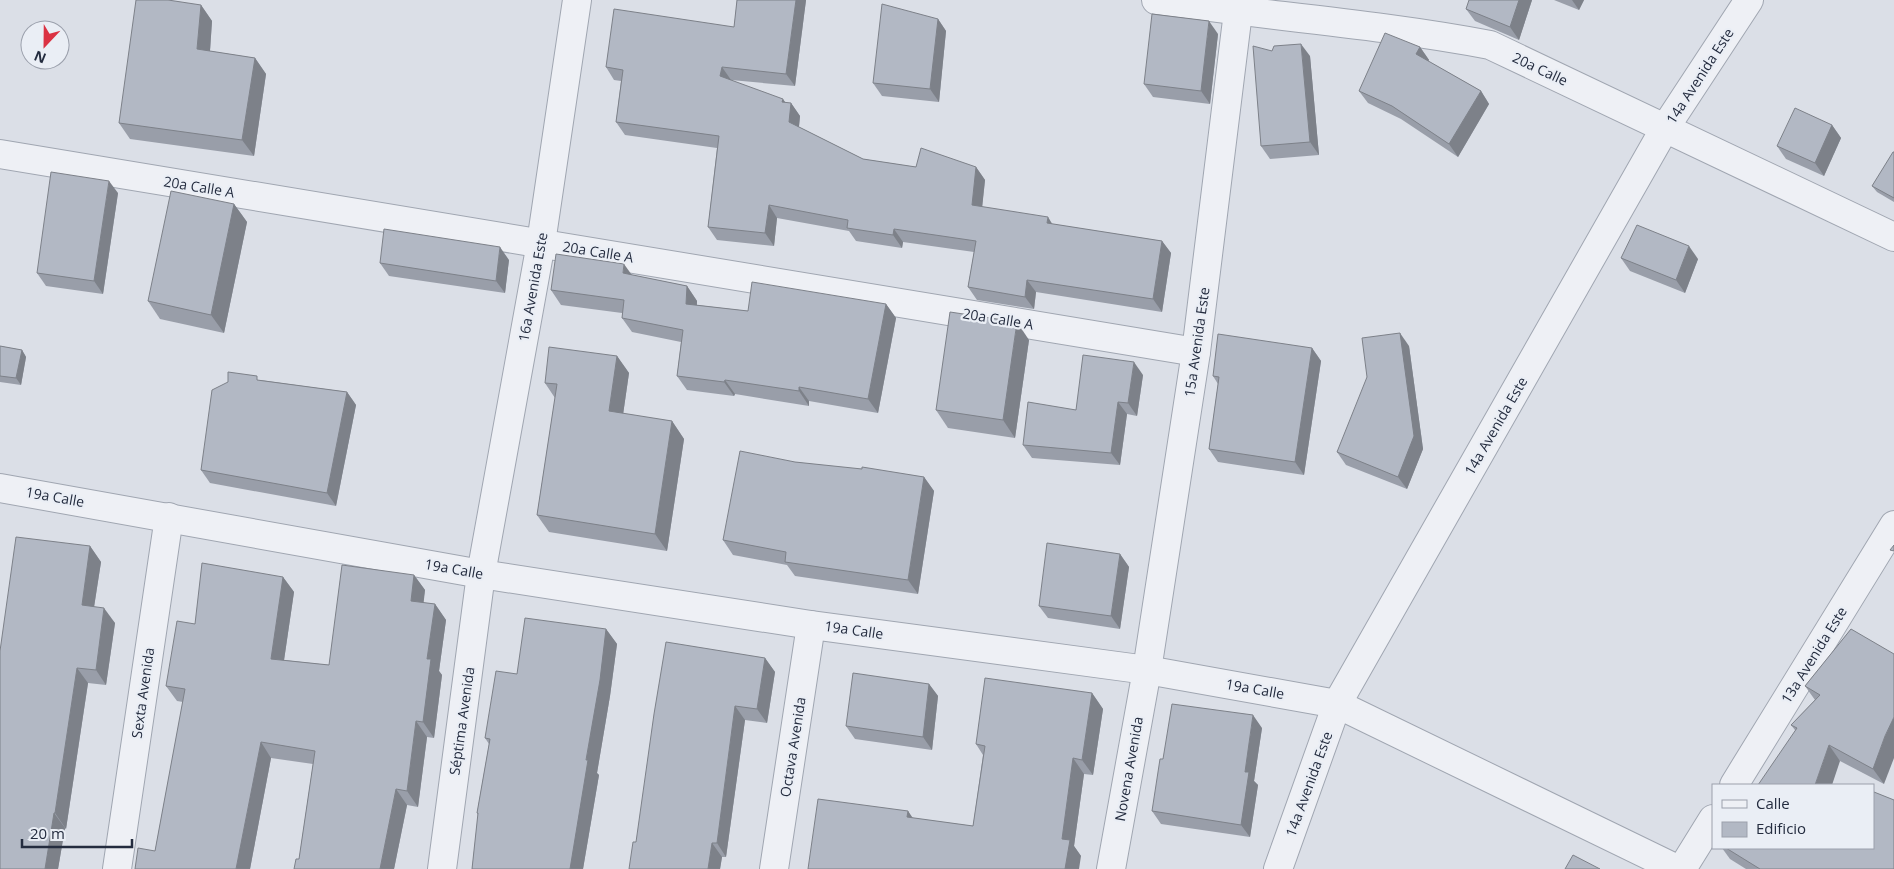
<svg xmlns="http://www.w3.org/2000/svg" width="1894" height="869" viewBox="0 0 1894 869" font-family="'Open Sans',sans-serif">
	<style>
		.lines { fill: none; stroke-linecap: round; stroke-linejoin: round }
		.minor-casing { stroke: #a0a6b1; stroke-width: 30 }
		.minor { stroke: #eef0f5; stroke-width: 28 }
		.wall { fill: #999ea9 }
		.shaded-wall { fill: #7d8189 }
		.building { fill: #b2b8c4; stroke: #7d8189 }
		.labels { text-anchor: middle; stroke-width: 4.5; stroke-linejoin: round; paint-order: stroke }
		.street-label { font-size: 14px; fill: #242c3f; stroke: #eaeef5 }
	</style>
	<rect width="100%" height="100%" fill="#dbdfe7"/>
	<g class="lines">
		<defs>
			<g id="minor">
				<path d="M1156,0C1267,16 1380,24 1490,45L1894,237"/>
				<polyline points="0,154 1196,352"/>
				<polyline points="0,488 481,574 811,625 1147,670 1337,704 1677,869"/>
				<polyline points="1734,785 1894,525"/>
				<polyline points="117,869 169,517"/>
				<polyline points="442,869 481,574 541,243 577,0"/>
				<polyline points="774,869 811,625"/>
				<polyline points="1111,869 1147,670 1196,352 1238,12"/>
				<polyline points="1278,869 1337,704 1665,128 1749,0"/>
				<polyline points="1682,869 1713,819"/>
			</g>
		</defs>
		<!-- minor casing -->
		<use href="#minor" class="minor-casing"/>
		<!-- minor -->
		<use href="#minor" class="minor"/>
	</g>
	<!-- wall -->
	<g class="wall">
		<polygon points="737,0 806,0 795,86 731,80 786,103 791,103 800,116 799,127 863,159 916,167 976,167 985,180 982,207 1052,224 1162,241 1171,253 1162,312 1036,292 1034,309 977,300 968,287 974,252 903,242 902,248 856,241 849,231 777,218 774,246 717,240 708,227 717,148 625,135 616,122 621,81 614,80 606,67 734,27"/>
		<polygon points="1532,0 1519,40 1475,21 1466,9"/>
		<polygon points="1554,0 1584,0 1579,10"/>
		<polygon points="201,5 212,21 210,51 255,58 266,74 254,156 130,139 119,123"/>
		<polygon points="938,19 946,31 939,102 882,96 873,83"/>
		<polygon points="1218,34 1210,104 1153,97 1144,84"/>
		<polygon points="1420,47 1429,60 1428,61 1481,91 1489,104 1458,157 1401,119 1368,103 1359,91"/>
		<polygon points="1310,56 1319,155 1270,159 1261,146"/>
		<polygon points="1832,125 1841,138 1824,176 1786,159 1777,146"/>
		<polygon points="1894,152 1894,202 1877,192 1872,186"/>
		<polygon points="118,193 103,294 46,286 37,273"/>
		<polygon points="234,204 247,222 224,333 160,319 148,301"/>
		<polygon points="1621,258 1698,259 1685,293 1630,271"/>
		<polygon points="509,260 505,293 389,276 380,263"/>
		<polygon points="632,275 687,286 697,301 697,305 748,311 886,304 896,318 878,413 809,401 809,406 735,394 734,396 687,390 677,376 681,342 632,332 622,318 622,313 561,305 551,290"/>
		<polygon points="1029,340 1015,438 948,428 936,410"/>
		<polygon points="0,346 22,350 26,357 21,385 0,382"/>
		<polygon points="1409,346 1423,449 1407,489 1346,465 1337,452"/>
		<polygon points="1312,348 1321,361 1304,475 1218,462 1209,449 1218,384 1213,376"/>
		<polygon points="617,356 629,373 623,414 672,421 684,439 667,551 549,532 537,515 555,398 545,383"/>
		<polygon points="1143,375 1137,416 1127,414 1120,465 1032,458 1023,445 1076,410"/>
		<polygon points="260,380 347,392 356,405 336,506 210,483 201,470"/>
		<polygon points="795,462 924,477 934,491 918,594 795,576 787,565 733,555 723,540"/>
		<polygon points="90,546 101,562 94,607 115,623 106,685 88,683 66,829 65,828 58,869 0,869"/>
		<polygon points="1120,554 1129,567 1120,629 1048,618 1039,606"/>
		<polygon points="414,575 425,590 423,603 435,604 446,620 439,671 442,675 434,738 427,737 418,807 407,805 394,869 294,869 299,859 313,764 271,758 250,869 135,869 155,851 183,702 177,701 166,686 195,624 283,577 294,592 284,660 329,665"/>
		<polygon points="606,629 617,644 610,696 597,773 599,775 583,869 472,869 478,815 477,813 489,744 485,738 517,674"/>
		<polygon points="1851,629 1884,784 1840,761 1795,730 1791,725 1815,700 1805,686"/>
		<polygon points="765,658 775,672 767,723 745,720 726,857 722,857 720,869 629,869 636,842"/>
		<polygon points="929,684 938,696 932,750 855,739 846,726"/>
		<polygon points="1092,693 1103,709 1093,775 1084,774 1074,846 1081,856 808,869 908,811 912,818 973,826 983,755 976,744"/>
		<polygon points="1262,728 1254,781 1258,785 1250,837 1161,824 1152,811"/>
		<polygon points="1722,848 1873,848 1894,869 1746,869 1730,859"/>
	</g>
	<!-- shaded-wall -->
	<g class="shaded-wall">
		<polygon points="796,0 806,0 795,86 786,74"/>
		<polygon points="1519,0 1532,0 1519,40 1510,27"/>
		<polygon points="1572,0 1584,0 1579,10"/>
		<polygon points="201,5 212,21 209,65 197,49"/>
		<polygon points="938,19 946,31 939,102 930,89"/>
		<polygon points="1209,21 1218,34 1210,104 1201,91"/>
		<polygon points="1301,44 1310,56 1319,155 1310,142"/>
		<polygon points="1420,47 1429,60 1425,67 1416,54"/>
		<polygon points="255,58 266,74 254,156 242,140"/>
		<polygon points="722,67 731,80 729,89 720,76"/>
		<polygon points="1481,91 1489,104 1458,157 1449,144"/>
		<polygon points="783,99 790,109 791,103 800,116 798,135 789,122 782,102"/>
		<polygon points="1832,125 1841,138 1824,176 1815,163"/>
		<polygon points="976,167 985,180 981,218 972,205"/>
		<polygon points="109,181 118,193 103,294 94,281"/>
		<polygon points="234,204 247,222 224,333 211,315"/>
		<polygon points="769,205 777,218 774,246 765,233"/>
		<polygon points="1048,217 1056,230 1047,223"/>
		<polygon points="894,229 903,242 902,248 893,235"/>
		<polygon points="1162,241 1171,253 1162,312 1153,299"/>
		<polygon points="1689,246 1698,259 1685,293 1676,280"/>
		<polygon points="500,247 509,260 505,293 496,281"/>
		<polygon points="624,264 634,278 623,273"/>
		<polygon points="1027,280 1036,292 1034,309 1025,297"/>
		<polygon points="687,286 697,301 696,318 686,304"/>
		<polygon points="886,304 896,318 878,413 868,399"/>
		<polygon points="1017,322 1029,340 1015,438 1003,420"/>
		<polygon points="1400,333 1409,346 1423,449 1407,489 1398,477"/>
		<polygon points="1312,348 1321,361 1304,475 1295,462"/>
		<polygon points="22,350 26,357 21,385 16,378"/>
		<polygon points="617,356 629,373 621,429 609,411"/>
		<polygon points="1134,362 1143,375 1137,416 1128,403"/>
		<polygon points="725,380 735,394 734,396 724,382"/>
		<polygon points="799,387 809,401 809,406 799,391"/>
		<polygon points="347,392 356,405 336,506 327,493"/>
		<polygon points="1118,402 1127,414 1120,465 1111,453"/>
		<polygon points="672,421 684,439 667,551 655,534"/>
		<polygon points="924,477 934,491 918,594 908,580"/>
		<polygon points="90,546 101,562 92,620 82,605"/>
		<polygon points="1120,554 1129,567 1120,629 1111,616"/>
		<polygon points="414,575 425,590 422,617 411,601"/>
		<polygon points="283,577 294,592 282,674 271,659"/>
		<polygon points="435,604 446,620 439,671 442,675 434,738 423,722 427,659"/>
		<polygon points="104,608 115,623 106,685 96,670"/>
		<polygon points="606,629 617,644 610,696 597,773 599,775 583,869 570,869"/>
		<polygon points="765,658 775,672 767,723 757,709"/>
		<polygon points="77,668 88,683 66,829 55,813"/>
		<polygon points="929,684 938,696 932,750 923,737"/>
		<polygon points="1092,693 1103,709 1093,775 1082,760"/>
		<polygon points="735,706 745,720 726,857 717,843"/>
		<polygon points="1253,715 1262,728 1254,781 1258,785 1250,837 1241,825 1245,772"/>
		<polygon points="1894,717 1894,758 1884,784 1873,769 1885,736"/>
		<polygon points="416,721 427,737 418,807 407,791"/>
		<polygon points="261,742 271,758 250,869 236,869"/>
		<polygon points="1829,745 1840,761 1832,785 1815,785"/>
		<polygon points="1073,758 1084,774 1074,846 1081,856 1079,869 1065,869 1062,839"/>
		<polygon points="396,789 407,805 394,869 380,869"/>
		<polygon points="908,811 919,827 907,817"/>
		<polygon points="54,813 65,828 58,869 45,869"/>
		<polygon points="712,843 722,857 720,869 708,869"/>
	</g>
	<!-- building -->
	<g class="building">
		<polygon points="136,0 168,0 201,5 197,49 255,58 242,140 119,123"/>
		<polygon points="737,0 796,0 786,74 722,67 720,76 783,99 782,102 791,103 789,122 863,159 916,167 921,148 976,167 972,205 1048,217 1047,223 1162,241 1153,299 1027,280 1025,297 968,287 976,241 894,229 893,235 847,228 848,220 769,205 765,233 708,227 719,136 616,122 623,70 606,67 614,9 734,27"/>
		<polygon points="1469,0 1519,0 1510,27 1466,9"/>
		<polygon points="882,4 938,19 930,89 873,83"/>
		<polygon points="1152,14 1209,21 1201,91 1144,84"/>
		<polygon points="1385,33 1420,47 1416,54 1481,91 1449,144 1392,106 1359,91"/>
		<polygon points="1301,44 1310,142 1261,146 1253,46 1272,51 1274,46"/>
		<polygon points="1795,108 1832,125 1815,163 1777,146"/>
		<polygon points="1893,152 1894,152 1894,198 1872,186"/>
		<polygon points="51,172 109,181 94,281 37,273"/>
		<polygon points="171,191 234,204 211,315 148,301"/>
		<polygon points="1637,225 1689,246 1676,280 1621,258"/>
		<polygon points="384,229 500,247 496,281 380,263"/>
		<polygon points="556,254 624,264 623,273 687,286 686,304 748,311 752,282 886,304 868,399 799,387 799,391 725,380 724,382 677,376 683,330 622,318 624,300 551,290"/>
		<polygon points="950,312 1017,322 1003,420 936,410"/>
		<polygon points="1400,333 1414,436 1398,477 1337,452 1367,377 1362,338"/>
		<polygon points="1218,334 1312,348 1295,462 1209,449 1219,377 1213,376"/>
		<polygon points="0,346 22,350 16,378 0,376"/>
		<polygon points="549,347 617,356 609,411 672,421 655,534 537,515 557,384 545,383"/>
		<polygon points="1083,355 1134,362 1128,403 1118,402 1111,453 1023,445 1028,402 1076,410"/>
		<polygon points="228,372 257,376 257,380 347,392 327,493 201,470 212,390 228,382"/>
		<polygon points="740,451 795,462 862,469 862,467 924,477 908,580 785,562 786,552 723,540"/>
		<polygon points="16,537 90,546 82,605 104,608 96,670 77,668 55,813 54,813 45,869 0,869 0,651"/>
		<polygon points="1047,543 1120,554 1111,616 1039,606"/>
		<polygon points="1894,545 1894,551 1890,550"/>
		<polygon points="202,563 283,577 271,659 329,665 342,565 414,575 411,601 435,604 427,659 431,659 423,722 416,721 407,791 396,789 380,869 294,869 296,859 299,859 315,751 261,742 236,869 135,869 138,848 155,851 185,689 166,686 177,621 195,624"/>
		<polygon points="525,618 606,629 600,680 586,760 588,760 570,869 472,869 478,813 477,813 490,739 485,738 496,671 517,674"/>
		<polygon points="1851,629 1894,654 1894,717 1885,736 1873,769 1829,745 1815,785 1758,785 1797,728 1791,725 1820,695 1805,686"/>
		<polygon points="666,642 765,658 757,709 735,706 717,843 712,843 708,869 629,869 633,842 636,842 654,714"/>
		<polygon points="853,673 929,684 923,737 846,726"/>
		<polygon points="985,678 1092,693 1082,760 1073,758 1062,839 1070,840 1065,869 808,869 818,799 908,811 907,817 973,826 985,746 976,744"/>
		<polygon points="1172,704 1253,715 1245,772 1249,772 1241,825 1152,811 1160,759 1163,759"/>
		<polygon points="1874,792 1894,800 1894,869 1760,869 1726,848 1873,848 1873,796"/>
		<polygon points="1573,855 1600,869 1565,869"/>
	</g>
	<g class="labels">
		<!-- street labels -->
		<g class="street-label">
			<text transform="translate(1540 69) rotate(25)" y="5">20a Calle</text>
			<text transform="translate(1700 76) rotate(-57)" y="5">14a Avenida Este</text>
			<text transform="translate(199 187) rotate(9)" y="5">20a Calle A</text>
			<text transform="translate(598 252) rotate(9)" y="5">20a Calle A</text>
			<text transform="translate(533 287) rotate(-80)" y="5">16a Avenida Este</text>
			<text transform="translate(998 319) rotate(9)" y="5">20a Calle A</text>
			<text transform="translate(1197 342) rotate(-82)" y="5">15a Avenida Este</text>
			<text transform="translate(1496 426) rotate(-60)" y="5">14a Avenida Este</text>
			<text transform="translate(55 497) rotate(10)" y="5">19a Calle</text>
			<text transform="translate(454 569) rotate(10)" y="5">19a Calle</text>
			<text transform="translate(854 630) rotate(8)" y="5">19a Calle</text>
			<text transform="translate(1814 655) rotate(-58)" y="5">13a Avenida Este</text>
			<text transform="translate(1255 689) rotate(10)" y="5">19a Calle</text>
			<text transform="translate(143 693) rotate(-82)" y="5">Sexta Avenida</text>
			<text transform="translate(462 721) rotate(-82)" y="5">Séptima Avenida</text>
			<text transform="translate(793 747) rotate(-81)" y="5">Octava Avenida</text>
			<text transform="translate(1129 769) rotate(-80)" y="5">Novena Avenida</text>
			<text transform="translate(1309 784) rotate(-70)" y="5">14a Avenida Este</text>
		</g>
	</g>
	<!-- legend -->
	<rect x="1712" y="784" width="162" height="65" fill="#eaeef5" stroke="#9ba0ac"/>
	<rect x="1722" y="800" width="25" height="8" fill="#eef0f5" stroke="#9ba0ac"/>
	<text x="1756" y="809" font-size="15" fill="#242c3f">Calle</text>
	<rect x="1722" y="822" width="25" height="15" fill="#b2b8c4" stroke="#9ba0ac"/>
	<text x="1756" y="834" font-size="15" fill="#242c3f">Edificio</text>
	<!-- north arrow -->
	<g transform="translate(45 45) rotate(202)"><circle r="24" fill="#eaeef5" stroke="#9ba0ac"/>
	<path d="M0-4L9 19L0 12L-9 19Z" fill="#db3243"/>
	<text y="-8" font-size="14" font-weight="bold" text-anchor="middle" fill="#242c3f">N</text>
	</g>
	<!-- scale -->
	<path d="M22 839v8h110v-8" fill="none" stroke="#242c3f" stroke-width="2.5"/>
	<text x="30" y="839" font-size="15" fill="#242c3f" stroke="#eaeef5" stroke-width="4" paint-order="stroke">20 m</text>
</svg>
